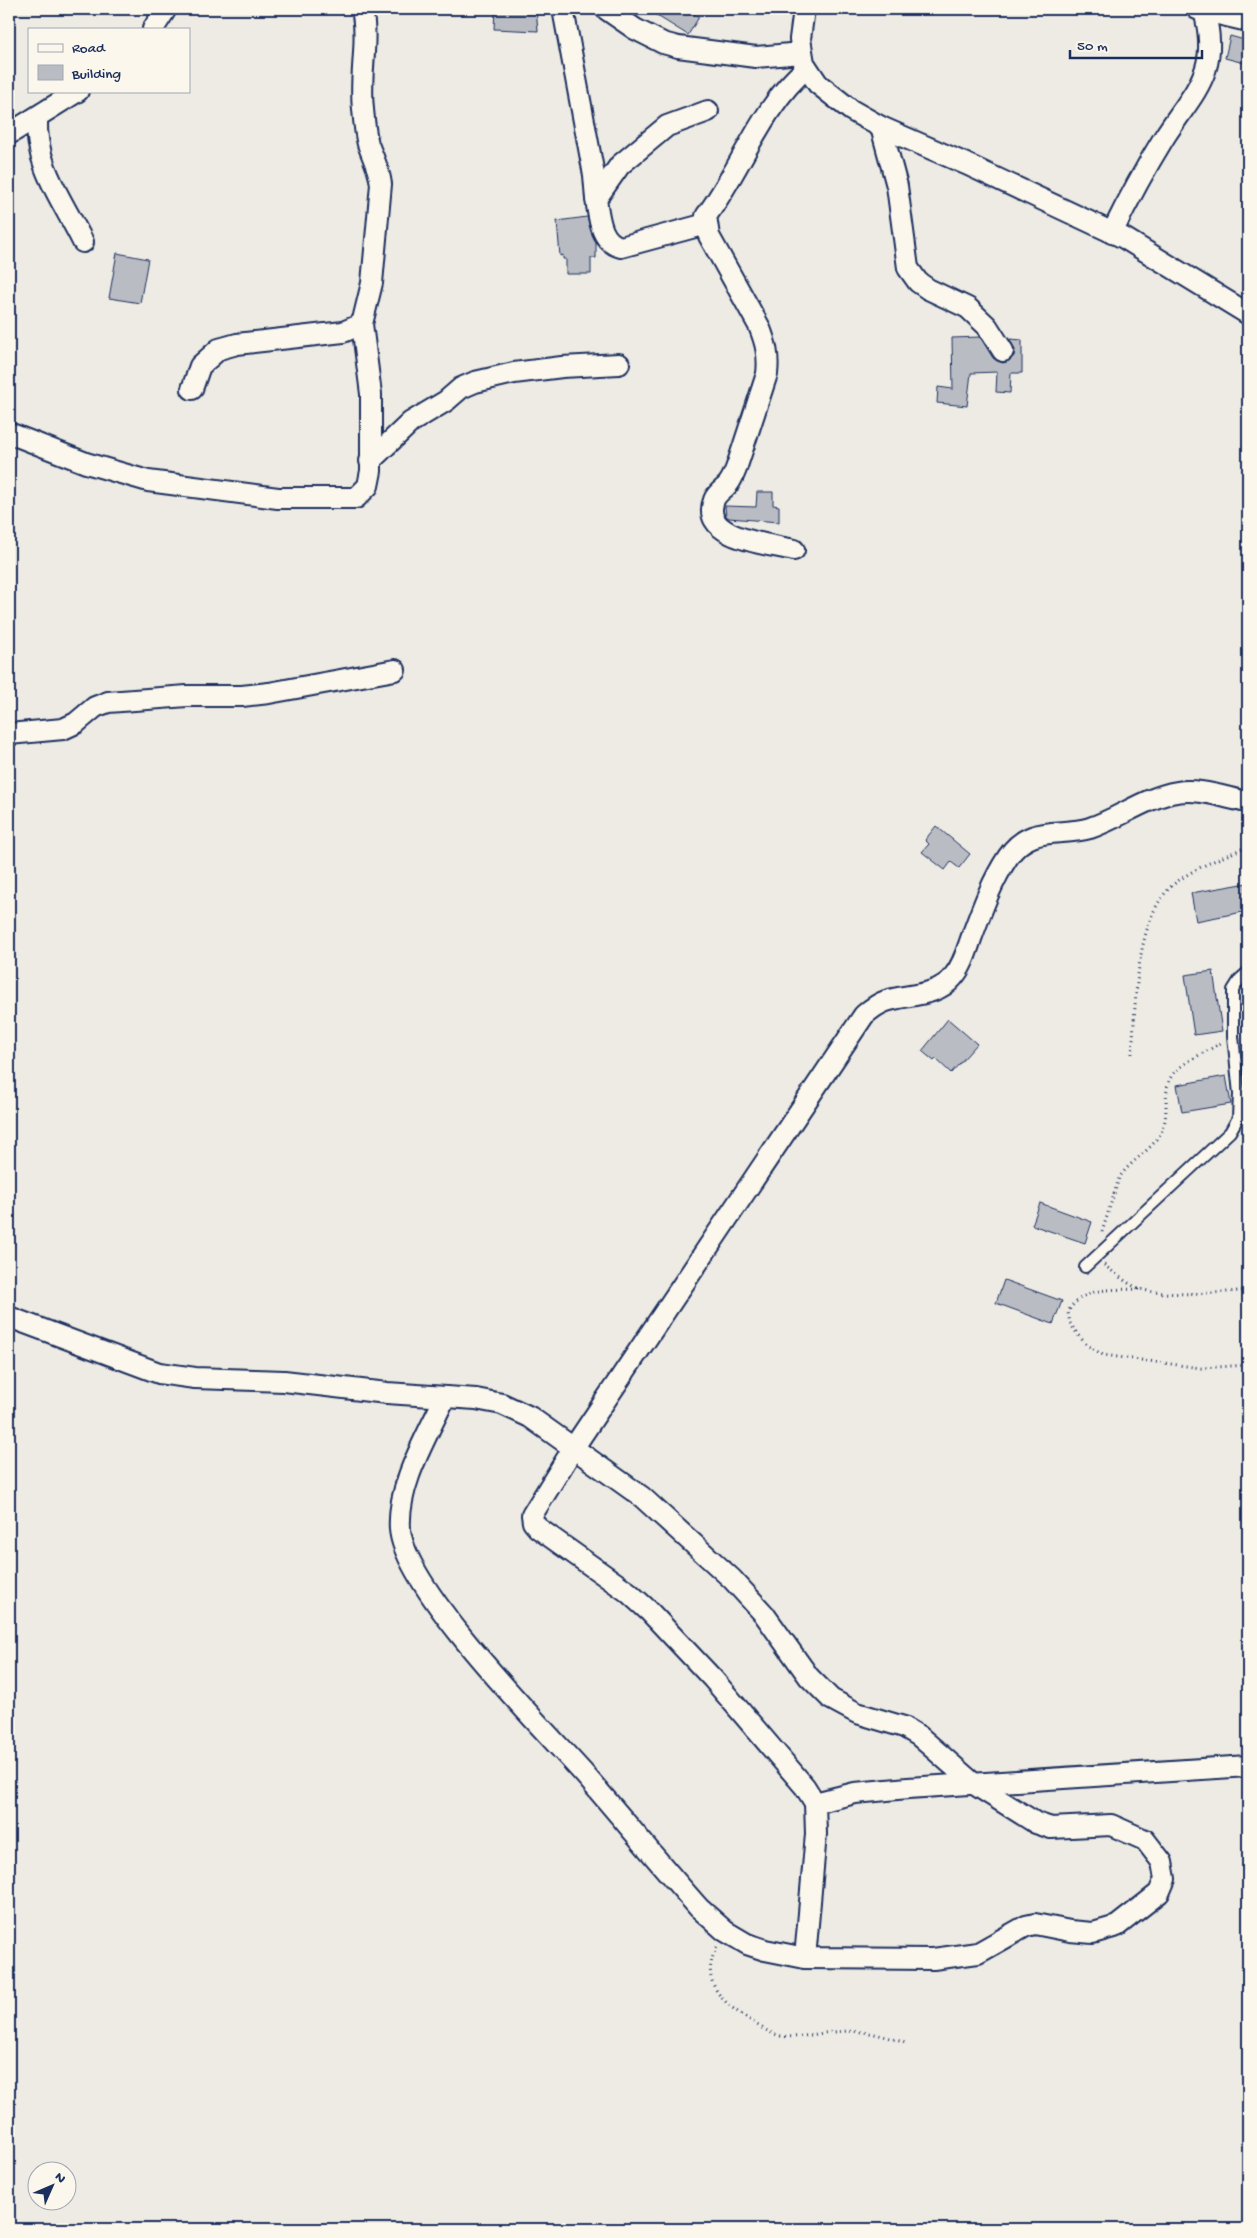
<svg xmlns="http://www.w3.org/2000/svg" width="1257" height="2238" viewBox="0 0 1257 2238" font-family="'Gochi Hand',sans-serif">
	<style>
		.building { fill: #b9bcc3; stroke: #1b2f5e }
		.lines { fill: none; stroke-linecap: round; stroke-linejoin: round }
		.service-casing { stroke: #1b2f5e; stroke-width: 14 }
		.minor-casing { stroke: #1b2f5e; stroke-width: 24 }
		.path { stroke: #1b2f5e; stroke-width: 3; stroke-dasharray: 1 4; stroke-linecap: butt }
		.service { stroke: #fbf7ec; stroke-width: 10 }
		.minor { stroke: #fbf7ec; stroke-width: 20 }
	</style>
	<rect width="100%" height="100%" fill="#eeebe4"/>
	<filter id="ink" filterUnits="userSpaceOnUse"><feTurbulence type="fractalNoise" baseFrequency=".02" numOctaves="2"/><feDisplacementMap in="SourceGraphic" scale="10" xChannelSelector="R" yChannelSelector="G"/><feConvolveMatrix kernelMatrix="1 2 1 2 8 2 1 2 1" color-interpolation-filters="sRGB"/></filter>
	<g filter="url(#ink)">
		<!-- building -->
		<g class="building">
			<polygon points="495,9 536,9 538,31 494,29"/>
			<polygon points="646,9 687,9 699,17 688,35"/>
			<polygon points="1230,36 1248,41 1248,64 1225,58"/>
			<polygon points="587,217 596,242 596,258 591,258 591,274 566,274 566,259 563,259 563,255 560,256 557,221"/>
			<polygon points="117,253 148,259 140,303 109,298"/>
			<polygon points="980,337 993,358 1003,363 1009,361 1014,356 1015,350 1010,339 1022,340 1022,373 1011,373 1010,393 996,392 997,372 971,373 967,406 937,403 938,387 953,389 952,338"/>
			<polygon points="757,492 773,492 773,505 779,506 779,522 729,518 726,516 725,506 756,507"/>
			<polygon points="936,826 970,854 959,868 951,862 945,870 922,852 929,844 925,840"/>
			<polygon points="1248,883 1248,911 1196,921 1191,893"/>
			<polygon points="1213,971 1222,1031 1194,1035 1185,975"/>
			<polygon points="948,1019 977,1044 951,1073 936,1059 934,1061 922,1051"/>
			<polygon points="1226,1076 1231,1104 1182,1112 1177,1085"/>
			<polygon points="1040,1203 1092,1222 1085,1243 1032,1225"/>
			<polygon points="1004,1280 1062,1301 1053,1324 996,1303"/>
		</g>
		<g class="lines">
			<defs>
				<polyline id="service" points="1085,1267 1230,1132 1238,1118 1239,1094 1233,1036 1233,990 1240,979 1248,972"/>
				<g id="minor">
					<polyline points="563,9 594,175 596,199"/>
					<polyline points="606,9 635,29 663,43 678,47 756,57 801,53"/>
					<polyline points="804,9 800,39 804,63 818,84 851,110 881,127 966,164 1124,238 1248,314"/>
					<polyline points="1197,9 1248,21"/>
					<polyline points="153,29 166,9"/>
					<path d="M37,118C35,167 62,199 83,242"/>
					<polyline points="881,127 897,186 908,268 918,282 928,289 968,308 987,326 1003,351"/>
					<polyline points="9,134 78,91"/>
					<path d="M706,224L621,247C600,242 599,217 596,199L620,165L667,126L708,111"/>
					<path d="M1112,233C1128,200 1146,167 1165,136C1194,91 1221,71 1204,11"/>
					<polyline points="192,389 200,366 219,349 237,344 343,332 362,324"/>
					<path d="M9,433L86,463L148,481L278,498H356L368,486L371,471V394L362,324L372,283L381,184C379,169 373,158 368,144C365,133 364,120 363,109C359,75 369,42 362,9"/>
					<polyline points="370,461 411,422 446,401 461,388 475,382 514,373 562,367 619,364"/>
					<path d="M794,550C770,544 699,539 714,500C717,492 725,489 729,483C732,479 734,474 736,469L767,374C769,356 766,343 759,326L709,236L706,216C740,171 763,103 807,68"/>
					<polyline points="9,734 63,729 76,723 95,707 108,702 187,696 242,696 269,693 395,670"/>
					<path d="M9,1317L159,1373L195,1378L284,1381L387,1393L476,1399L502,1404L530,1417L642,1497L732,1579L764,1614L809,1677L831,1699L857,1713L904,1727L919,1736L974,1784L1036,1823L1051,1828L1111,1825L1145,1840L1162,1862L1165,1879L1159,1893L1117,1926L1093,1933L1070,1931L1035,1924L1026,1926L978,1953L933,1959L805,1958L765,1950L747,1944L725,1931L699,1908C660,1864 623,1819 585,1775C542,1727 404,1588 400,1529C397,1484 427,1437 445,1397"/>
					<polyline points="815,1803 855,1793 908,1788 1248,1766"/>
					<path d="M805,1958L816,1834L815,1803L805,1787L713,1679L649,1611L628,1592L538,1528L533,1522L532,1515L574,1447L864,1015C871,1009 877,1004 886,1001C907,994 937,997 953,977C963,966 967,950 972,936C982,909 992,881 1008,857C1030,824 1060,837 1090,828C1120,818 1146,797 1177,792C1200,788 1225,798 1248,802"/>
				</g>
			</defs>
			<!-- service casing -->
			<use href="#service" class="service-casing"/>
			<!-- minor casing -->
			<use href="#minor" class="minor-casing"/>
			<!-- path -->
			<g class="path">
				<path d="M1132,1054C1136,1006 1134,917 1174,884C1195,867 1224,857 1248,846"/>
				<path d="M1102,1232L1119,1178C1130,1161 1149,1152 1159,1136C1171,1118 1162,1096 1170,1079C1176,1065 1208,1051 1221,1043"/>
				<path d="M1104,1265C1115,1273 1127,1284 1140,1289C1167,1297 1219,1293 1248,1290"/>
				<path d="M1139,1289C1112,1290 1083,1286 1068,1312L1070,1323L1078,1335L1087,1345L1103,1355L1201,1368L1248,1365"/>
				<path d="M717,1947C699,1980 721,2002 747,2018C757,2025 768,2033 781,2036C798,2039 816,2033 834,2032C861,2029 883,2035 908,2044"/>
			</g>
			<!-- service -->
			<use href="#service" class="service"/>
			<!-- minor -->
			<use href="#minor" class="minor"/>
		</g>
	</g>
	<!-- margin -->
	<rect width="1257" height="2238" fill="none" stroke="#fbf7ec" stroke-width="30"/>
	<rect x="15" y="15" width="1227" height="2208" fill="none" stroke="#1b2f5e" stroke-width="2" filter="url(#ink)"/>
	<!-- legend -->
	<rect x="28" y="28" width="162" height="65" fill="#fbf7ec" stroke="#a1a7b3"/>
	<rect x="38" y="44" width="25" height="8" fill="#fbf7ec" stroke="#a1a7b3"/>
	<text x="72" y="52" font-size="15" fill="#1b2f5e">Road</text>
	<rect x="38" y="65" width="25" height="15" fill="#b9bcc3" stroke="#a1a7b3"/>
	<text x="72" y="78" font-size="15" fill="#1b2f5e">Building</text>
	<!-- north arrow -->
	<g transform="translate(52 2186) rotate(45)"><circle r="24" fill="#fbf7ec" stroke="#a1a7b3"/>
	<path d="M0-4L9 19L0 12L-9 19Z" fill="#1b2f5e"/>
	<text y="-8" font-size="14" font-weight="bold" text-anchor="middle" fill="#1b2f5e">N</text>
	</g>
	<!-- scale -->
	<path d="M1070 50v8h132v-8" fill="none" stroke="#1b2f5e" stroke-width="2.5"/>
	<text x="1077" y="50" font-size="15" fill="#1b2f5e" stroke="#fbf7ec" stroke-width="4" paint-order="stroke">50 m</text>
</svg>
